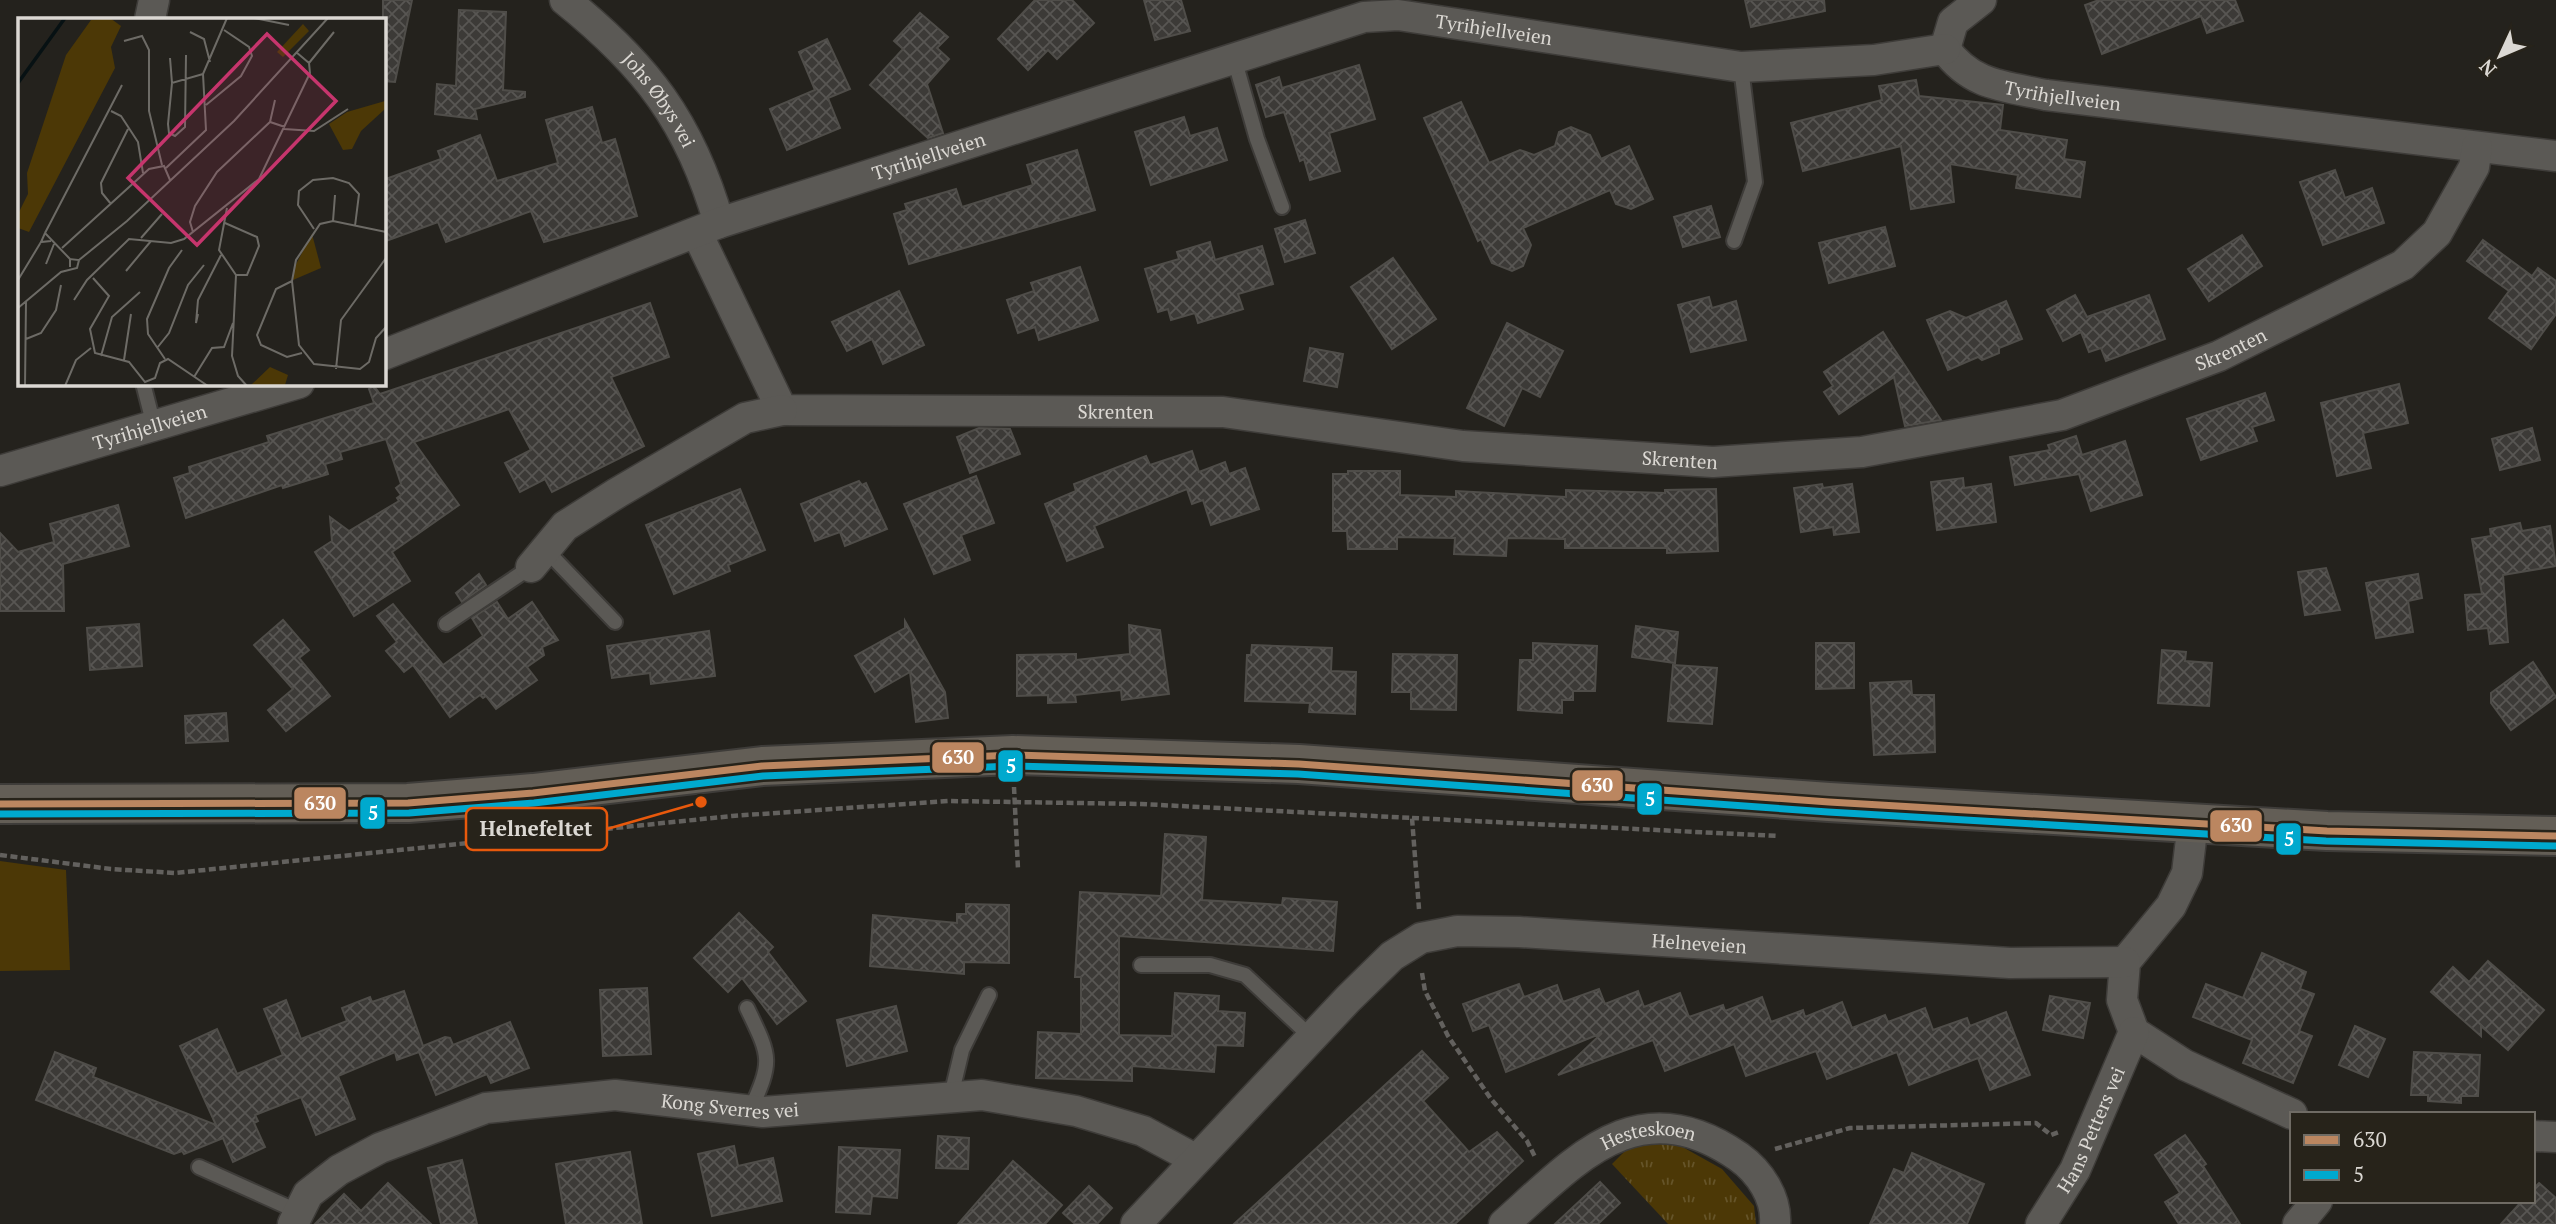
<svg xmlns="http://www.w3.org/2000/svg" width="2556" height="1224" viewBox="0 0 2556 1224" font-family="'PT Serif',serif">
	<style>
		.green { fill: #4c3806 }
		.park { fill: url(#park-tufts) }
		.building { fill: url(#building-cross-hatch); stroke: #4f4d49; stroke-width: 2 }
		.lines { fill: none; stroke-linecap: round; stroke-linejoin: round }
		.service-casing { stroke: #3e3c39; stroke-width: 18 }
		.minor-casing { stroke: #3e3c39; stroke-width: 33 }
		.primary-casing { stroke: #3e3c39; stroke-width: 42 }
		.path { stroke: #63615e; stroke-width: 4.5; stroke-dasharray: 7 3.5; stroke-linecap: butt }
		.service { stroke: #5b5955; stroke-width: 14 }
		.minor { stroke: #5b5955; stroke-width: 30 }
		.primary { stroke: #635e56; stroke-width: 38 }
		.bus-1-casing { stroke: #27231a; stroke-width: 12 }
		.bus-2-casing { stroke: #27231a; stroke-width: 12 }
		.bus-1 { stroke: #bb8660; stroke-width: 7 }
		.bus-2 { stroke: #00a9ce; stroke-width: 7 }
		.labels { text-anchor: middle; stroke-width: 6; stroke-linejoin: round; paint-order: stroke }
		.street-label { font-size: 19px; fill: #dbd8d3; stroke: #27231a }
		.inset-river { fill: none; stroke: #071113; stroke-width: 3.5 }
		.inset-road { fill: none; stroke: #6d6b66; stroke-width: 2 }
		.view { fill: #c6356d; fill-opacity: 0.15; stroke: #c6356d; stroke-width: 3.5 }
		.inset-edge { fill: none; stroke: #dbd8d3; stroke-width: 3.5 }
		.leader { fill: none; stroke: #e8590c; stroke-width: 2.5 }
		.callout-dot { fill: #e8590c; stroke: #27231a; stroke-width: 2.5 }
		.callout { fill: #27231a; stroke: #e8590c; stroke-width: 2.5 }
		.callout-label { font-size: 21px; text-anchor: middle; font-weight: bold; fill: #dbd8d3 }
		.line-badge { stroke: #27231a; stroke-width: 2.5 }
		.badge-label { font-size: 19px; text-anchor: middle; font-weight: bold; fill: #fff }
	</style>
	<defs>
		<pattern id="park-tufts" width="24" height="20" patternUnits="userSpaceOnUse" patternTransform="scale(1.75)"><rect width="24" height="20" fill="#4c3806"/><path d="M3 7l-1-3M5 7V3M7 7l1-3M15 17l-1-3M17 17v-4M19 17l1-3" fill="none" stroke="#655429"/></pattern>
		<pattern id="building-cross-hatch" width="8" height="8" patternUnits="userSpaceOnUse" patternTransform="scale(1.75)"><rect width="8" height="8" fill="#3c3a37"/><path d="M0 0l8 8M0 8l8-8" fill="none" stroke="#585653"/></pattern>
	</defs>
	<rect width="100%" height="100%" fill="#24221d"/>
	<!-- green -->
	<polygon class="green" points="0,861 66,870 70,970 0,971"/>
	<!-- park -->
	<polygon class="park" points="1635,1141 1679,1145 1722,1169 1754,1206 1756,1224 1668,1224 1612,1164"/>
	<!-- building -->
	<g class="building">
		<polygon points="383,0 412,0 395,82 383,81"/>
		<polygon points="1035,0 1072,0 1094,23 1057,59 1048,50 1028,70 998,39"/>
		<polygon points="1144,0 1181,0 1190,31 1155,40"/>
		<polygon points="1745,0 1824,0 1825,11 1751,27"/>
		<polygon points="2099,0 2235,0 2243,21 2207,33 2201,16 2102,54 2085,5"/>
		<polygon points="459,10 506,12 503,90 525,92 525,97 475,109 477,119 435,114 437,84 456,86"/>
		<polygon points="920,13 948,37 937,48 949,59 927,84 943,133 928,138 870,85 903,49 894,41"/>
		<polygon points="827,39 850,89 828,98 840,128 787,150 770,109 815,90 799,52"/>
		<polygon points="1359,65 1375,119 1329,133 1340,171 1310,180 1304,159 1300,161 1284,112 1266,117 1256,85 1279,77 1282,88"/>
		<polygon points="1916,80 1919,96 2003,105 2000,130 2067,140 2064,159 2085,162 2080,197 2016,188 2018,175 1950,164 1954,202 1911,209 1901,146 1803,171 1791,123 1882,100 1879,86"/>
		<polygon points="1461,102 1489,163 1520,150 1534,155 1555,146 1559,132 1571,127 1590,135 1601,159 1629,146 1653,199 1631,209 1616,204 1610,190 1523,228 1531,245 1523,266 1512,271 1492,263 1481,239 1478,241 1464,209 1467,208 1464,209 1424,118"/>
		<polygon points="592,107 602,143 615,139 637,216 544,242 531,211 446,242 438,222 383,242 383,180 441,159 438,151 480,135 497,181 558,163 546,120"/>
		<polygon points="1184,117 1190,136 1217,128 1227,160 1151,185 1135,132"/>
		<polygon points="1077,150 1095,210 909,264 894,214 907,210 905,204 956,189 962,207 1033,185 1027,165"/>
		<polygon points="2335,170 2345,198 2372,188 2384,223 2323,245 2300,182"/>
		<polygon points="1711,206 1720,237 1683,247 1674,217"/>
		<polygon points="1305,220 1315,253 1285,262 1275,229"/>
		<polygon points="1885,227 1895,266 1829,283 1819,243"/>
		<polygon points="2242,235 2262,266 2209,301 2188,269"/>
		<polygon points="2483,240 2532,276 2538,268 2556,281 2556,314 2531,349 2489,318 2509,291 2467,261"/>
		<polygon points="1210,242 1215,260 1262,246 1273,284 1238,294 1243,309 1198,323 1195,313 1171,320 1168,309 1158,312 1145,269 1179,259 1177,252"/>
		<polygon points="1393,258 1436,319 1392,349 1351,287"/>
		<polygon points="1080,267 1098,320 1039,340 1035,327 1018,333 1007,300 1034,291 1031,283"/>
		<polygon points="899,291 924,345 883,364 872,339 847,351 832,322"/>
		<polygon points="2075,295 2087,317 2149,295 2165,339 2106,361 2101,348 2089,352 2081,332 2063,341 2047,310"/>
		<polygon points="1709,297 1712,308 1736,301 1746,340 1691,352 1678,305"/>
		<polygon points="2006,301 2022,339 1999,348 1999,353 1982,360 1978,357 1948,370 1927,320 1950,311 1966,318"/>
		<polygon points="650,303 669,357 611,377 644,446 552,492 545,479 520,492 505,463 531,450 509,409 414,442 459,505 392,552 410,581 354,616 315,552 332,541 330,517 349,531 399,501 397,498 401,495 396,488 401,484 386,439 340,452 342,459 325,464 328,474 283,488 282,485 186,518 174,478 190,473 189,467 269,442 267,436 374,403 369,389 374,386 380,394"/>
		<polygon points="1507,323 1563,351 1540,397 1522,388 1504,426 1467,408"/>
		<polygon points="1883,332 1888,340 1941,420 1905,426 1894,377 1839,414 1824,392 1833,386 1824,372"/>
		<polygon points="1310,348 1343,354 1337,387 1304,381"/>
		<polygon points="2399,384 2408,423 2363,433 2371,468 2337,476 2321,403"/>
		<polygon points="2265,393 2274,420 2252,427 2257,441 2201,460 2187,419"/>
		<polygon points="979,428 1010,429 1020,454 970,473 957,437"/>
		<polygon points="2532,428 2540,460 2500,470 2492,439"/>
		<polygon points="2076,436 2082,455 2125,441 2142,495 2091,511 2079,474 2015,485 2010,457 2050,450 2048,445"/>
		<polygon points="1192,451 1199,472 1225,462 1229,474 1245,468 1259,509 1211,525 1203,500 1192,504 1187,489 1094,526 1103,547 1067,561 1045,504 1076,491 1074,484 1146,456 1150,465"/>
		<polygon points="1348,471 1400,471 1400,495 1456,497 1456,491 1566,497 1566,490 1665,493 1665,490 1716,489 1718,551 1667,553 1667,548 1565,548 1565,539 1507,538 1506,556 1454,554 1455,538 1397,537 1397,549 1348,549 1347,531 1333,531 1333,474 1348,474"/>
		<polygon points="976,476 994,523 961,535 970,560 934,574 904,504"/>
		<polygon points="1963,478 1964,488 1991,484 1996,522 1937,530 1931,482"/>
		<polygon points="859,481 862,485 866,483 887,529 845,546 840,532 815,541 801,504"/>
		<polygon points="1822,484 1823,488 1852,484 1859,532 1834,535 1833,527 1801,532 1794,488"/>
		<polygon points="740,489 765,550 728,565 730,571 674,594 646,525"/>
		<polygon points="118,505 129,546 63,564 64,611 0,611 0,533 18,552 54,542 50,524"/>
		<polygon points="2520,523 2522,531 2550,526 2556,566 2503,575 2508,642 2490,644 2488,628 2468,630 2465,595 2482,594 2472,539 2491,536 2490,529"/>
		<polygon points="2326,568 2340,610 2305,615 2298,572"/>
		<polygon points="479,574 486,585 462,602 456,593"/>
		<polygon points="2418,574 2422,598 2408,601 2413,632 2376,638 2366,583"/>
		<polygon points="497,602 508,619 532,602 558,640 542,647 544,655 527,667 537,680 496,709 486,696 483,698 480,695 450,717 413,665 404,672 386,651 397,642 377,616 393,604 443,665 483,636 472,618"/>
		<polygon points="283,620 309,650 299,658 330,696 286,731 268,710 293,689 254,645"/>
		<polygon points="905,621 945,692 948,718 916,722 910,672 875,692 855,656 905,628"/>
		<polygon points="139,624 142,666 90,670 87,628"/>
		<polygon points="1129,625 1160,630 1169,694 1122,700 1121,690 1075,695 1076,702 1048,703 1048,695 1017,696 1017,655 1076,654 1076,660 1130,654"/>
		<polygon points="1636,626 1678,632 1675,663 1632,657"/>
		<polygon points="709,631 715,676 651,684 650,673 612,678 607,646"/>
		<polygon points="1533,643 1597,646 1595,691 1573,691 1573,700 1562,700 1562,713 1518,710 1520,660 1533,660"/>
		<polygon points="1816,643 1854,643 1854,688 1816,689"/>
		<polygon points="1252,645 1332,648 1331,671 1356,672 1355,714 1309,712 1310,703 1245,701 1247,655 1251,655"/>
		<polygon points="2162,650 2186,652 2185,661 2212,663 2209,706 2158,703"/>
		<polygon points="1393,654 1457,655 1456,710 1411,709 1411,692 1392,692"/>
		<polygon points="2533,662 2556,697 2511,730 2491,703 2491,693"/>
		<polygon points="1673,665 1717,668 1712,724 1668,721"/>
		<polygon points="1911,681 1912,695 1934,695 1935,752 1874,755 1870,683"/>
		<polygon points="226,713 228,741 186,743 185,716"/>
		<polygon points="1165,834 1206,837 1202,900 1282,905 1283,898 1337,902 1333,951 1119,936 1119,1035 1172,1036 1175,993 1219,996 1218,1011 1245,1013 1243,1046 1216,1045 1214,1072 1132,1066 1132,1081 1036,1078 1038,1032 1081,1034 1081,977 1075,977 1080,892 1161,896"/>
		<polygon points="966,904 1009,905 1009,963 964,962 964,974 870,966 873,915 957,923 957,914 966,914"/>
		<polygon points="739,913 773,947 768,952 806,1001 777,1024 742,978 728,992 694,958"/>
		<polygon points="2262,953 2306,972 2300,989 2314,994 2299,1031 2312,1036 2293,1083 2243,1063 2252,1040 2193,1017 2206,984 2243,998"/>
		<polygon points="2488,961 2544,1010 2508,1050 2481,1026 2481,1036 2431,992 2453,967 2469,982"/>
		<polygon points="1519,984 1524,997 1557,985 1563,1002 1599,989 1605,1004 1638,991 1644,1007 1680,993 1689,1017 1723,1005 1725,1011 1762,997 1771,1022 1803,1010 1805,1017 1842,1002 1852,1028 1885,1015 1888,1022 1925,1008 1933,1030 1967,1018 1970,1026 2006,1012 2030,1075 1990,1090 1978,1058 1909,1085 1897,1052 1827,1079 1816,1051 1746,1076 1734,1044 1665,1071 1653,1040 1558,1075 1602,1033 1506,1072 1489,1025 1473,1031 1463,1004"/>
		<polygon points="647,988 651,1054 603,1056 600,990"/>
		<polygon points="404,991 423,1046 445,1037 450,1038 453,1045 510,1022 529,1068 491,1083 487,1074 436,1095 419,1052 397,1060 395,1052 338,1076 355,1119 316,1135 301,1097 255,1115 258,1121 254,1123 265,1147 233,1162 223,1138 184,1154 182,1151 174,1154 36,1100 55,1052 96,1068 93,1077 216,1125 180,1046 217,1029 237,1074 283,1055 264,1009 286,1000 301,1039 347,1021 342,1008 370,997 372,1002"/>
		<polygon points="2050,996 2090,1003 2083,1038 2043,1030"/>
		<polygon points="896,1006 907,1051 847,1066 837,1020"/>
		<polygon points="2355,1026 2385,1039 2368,1077 2339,1065"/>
		<polygon points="1422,1051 1448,1078 1423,1101 1469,1152 1497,1132 1523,1161 1455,1224 1234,1224"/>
		<polygon points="2414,1052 2480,1055 2478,1096 2461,1096 2461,1103 2428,1101 2428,1095 2411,1095"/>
		<polygon points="2185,1135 2206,1164 2203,1166 2240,1224 2179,1224 2165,1202 2180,1193 2155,1155"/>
		<polygon points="938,1136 969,1138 968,1169 936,1168"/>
		<polygon points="734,1146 738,1166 773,1158 782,1201 712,1216 698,1154"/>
		<polygon points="839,1147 900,1150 897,1198 872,1196 870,1214 836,1212"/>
		<polygon points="630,1152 642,1224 566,1224 556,1164"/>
		<polygon points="1912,1153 1984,1184 1967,1224 1870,1224 1894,1169 1904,1173"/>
		<polygon points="462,1160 477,1224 441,1224 428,1168"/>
		<polygon points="1013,1161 1062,1205 1045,1224 958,1224"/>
		<polygon points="1600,1182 1620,1203 1598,1224 1555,1224"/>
		<polygon points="388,1183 431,1224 315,1224 344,1194 361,1211"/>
		<polygon points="2539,1183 2556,1198 2556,1224 2501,1224 2522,1201 2533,1201 2533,1189"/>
		<polygon points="1089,1186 1112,1208 1097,1224 1075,1224 1063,1213"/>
	</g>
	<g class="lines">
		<defs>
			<g id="service">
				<polyline points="1234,58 1257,139 1282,207"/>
				<polyline points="1734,241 1755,182 1741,67"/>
				<polyline points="143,383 154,426"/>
				<polyline points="546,550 615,622"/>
				<polyline points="446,624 531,567"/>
				<polyline points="1141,965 1210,965 1245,975 1311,1037"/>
				<path d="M747,1008C771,1058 773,1060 750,1111"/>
				<polyline points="951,1096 962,1050 989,995"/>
				<polyline points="199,1167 299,1212"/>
			</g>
			<g id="minor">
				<path id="s1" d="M565,0C646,65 690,122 719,223"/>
				<polyline points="150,19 154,0"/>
				<path id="s2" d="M1945,49C1972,86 2004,86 2046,95L2556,156"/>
				<polyline points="1945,49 1953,22 1981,0"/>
				<path id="s3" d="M697,233L782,410L1223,412L1463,446L1713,462L1862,452L2062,415L2219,356L2403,265L2437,233L2474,167L2477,147"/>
				<path id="s4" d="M383,355L719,223L1364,17L1398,15L1741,67L1874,60L1945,49"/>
				<path id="s5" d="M0,471L299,383"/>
				<polyline points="531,567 565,526 617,493 745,418 782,410"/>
				<polyline points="2193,822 2187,873 2171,906 2125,962 2122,1000 2134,1032 2185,1065 2292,1114"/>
				<polyline points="2533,1136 2556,1137"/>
				<path id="s6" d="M293,1224L308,1194L339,1170L380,1148L486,1108L615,1095L763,1112L982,1095L1076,1111L1143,1131L1195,1159"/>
				<path id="s7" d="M1136,1224L1348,999L1392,956L1421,938L1457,931L1519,932L2010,963L2125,962"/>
				<path id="s8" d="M1504,1224C1577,1159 1638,1087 1739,1157C1760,1172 1777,1198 1775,1224"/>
				<path id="s9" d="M2041,1224L2075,1170L2134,1032"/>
				<polyline points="2298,1224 2317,1201"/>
			</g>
			<polyline id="primary" points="0,804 408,803 533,793 762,766 1013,755 1299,764 1829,802 2327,831 2556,836"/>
		</defs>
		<!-- service casing -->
		<use href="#service" class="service-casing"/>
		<!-- minor casing -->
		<use href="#minor" class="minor-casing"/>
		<!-- primary casing -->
		<use href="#primary" class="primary-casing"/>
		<!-- path -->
		<g class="path">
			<polyline points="1014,787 1018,869"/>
			<polyline points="1412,818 1779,836"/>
			<polyline points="0,855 111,869 175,873 732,816 948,801 1141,804 1412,818 1419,909"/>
			<polyline points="1422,973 1425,991 1448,1036 1491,1099 1527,1141 1535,1157"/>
			<polyline points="1775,1149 1850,1128 2036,1123 2051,1135 2059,1132"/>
		</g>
		<!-- service -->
		<use href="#service" class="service"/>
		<!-- minor -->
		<use href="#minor" class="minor"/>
		<!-- primary -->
		<use href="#primary" class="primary"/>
		<defs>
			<polyline id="bus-1" points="0,804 408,803 533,793 762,766 1013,755 1299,764 1829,802 2327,831 2556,836"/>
			<polyline id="bus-2" points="0,814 409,813 534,803 763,776 1013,766 1298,774 1828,812 2326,841 2556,846"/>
		</defs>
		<!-- bus-1 casing -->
		<use href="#bus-1" class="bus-1-casing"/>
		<!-- bus-2 casing -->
		<use href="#bus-2" class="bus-2-casing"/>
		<!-- bus-1 -->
		<use href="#bus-1" class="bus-1"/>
		<!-- bus-2 -->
		<use href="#bus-2" class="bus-2"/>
	</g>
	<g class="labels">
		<!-- street labels -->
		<g class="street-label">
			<text dy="7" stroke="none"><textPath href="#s4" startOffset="1169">Tyrihjellveien</textPath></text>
			<text dy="7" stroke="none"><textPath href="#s2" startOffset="131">Tyrihjellveien</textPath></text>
			<text dy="7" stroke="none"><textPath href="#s1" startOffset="138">Johs Øbys vei</textPath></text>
			<text dy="7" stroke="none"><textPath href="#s4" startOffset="581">Tyrihjellveien</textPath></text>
			<text dy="7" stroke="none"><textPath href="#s3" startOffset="1664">Skrenten</textPath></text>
			<text dy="7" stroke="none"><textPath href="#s3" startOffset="530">Skrenten</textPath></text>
			<text dy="7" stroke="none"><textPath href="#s5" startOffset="156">Tyrihjellveien</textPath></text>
			<text dy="7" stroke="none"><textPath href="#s3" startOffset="1097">Skrenten</textPath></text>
			<text dy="7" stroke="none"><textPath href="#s7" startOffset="684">Helneveien</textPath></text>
			<text dy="7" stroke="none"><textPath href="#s6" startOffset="478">Kong Sverres vei</textPath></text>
			<text dy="7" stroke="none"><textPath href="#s9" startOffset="107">Hans Petters vei</textPath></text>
			<text dy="7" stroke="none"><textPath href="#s8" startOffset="175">Hesteskoen</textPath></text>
		</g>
	</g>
	<!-- overview -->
	<g transform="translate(18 18)">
		<rect width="368" height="368" fill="#24221d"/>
		<path d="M285,6L291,13L265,39L259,34Z" fill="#4c3806"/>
		<path d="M92,0L103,8L93,29L97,50L11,214L0,210V196L10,176L9,155L48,37L73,2ZM367,83V91L343,113L334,131L325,132L311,106L329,94ZM252,349L270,357L267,367H233Z" fill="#4c3806"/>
		<path d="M294,216L303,250L275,262L276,250Z" fill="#4c3806"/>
		<path class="inset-river" d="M0,65L47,0"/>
		<path class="inset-road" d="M236,0L271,7M172,14L186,21L192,44M106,23L124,18L131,32V93L144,147M152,40L154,65L185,56M291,45L316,14M185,56L209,0M154,65L150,106L151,115L157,118L167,109L168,37M188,87L223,58L234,38L231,29L206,12M93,93L103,98L120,124L125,155M252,104L257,82M266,111L296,113L330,91M148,150L188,112L185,56M93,186L84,175L83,165L110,111M315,203L317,177M207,205L239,219L241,228L229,257H218L201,232L209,190M296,211L280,187L281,173L295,162L315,160L331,165L341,176L337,208M175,214L172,204L177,188L199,154L252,104L267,109M368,214L315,203L302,206L278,242L274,263L281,327L296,346L342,351L351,344L358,320L368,309M27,215L104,67M123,220L144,196M33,223L23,224L27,215L52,241M44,230L131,151L146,148L152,162M61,242L109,203L216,103L310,0M28,246L36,226M108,253L133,223M218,257L214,338L220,358L229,368M75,260L91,278L72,311L77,335L111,344L127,364L137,360L142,345L150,341L190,368M0,262L23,224M274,263L258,271L239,317L243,327L269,339L284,335M56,282L69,262L111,221L153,225L166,221L241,161L292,55L291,45L278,34M0,290L43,254L59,250L61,242L52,241V249M180,296L178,305L180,282L203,237M8,321L23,315L38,292L43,267M139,330L151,315L170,267L186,247M83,338L94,299L122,274M147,341L130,316L129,301L151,250L164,232M106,342L113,296M318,351L323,302L368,240M176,359L194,330L206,329L215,305M7,368L8,283M47,368L58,342L73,330"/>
		<path class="view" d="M249,16L318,83L179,227L110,160Z"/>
		<rect width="368" height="368" class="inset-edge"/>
	</g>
	<!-- callouts -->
	<path class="leader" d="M701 802L607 829"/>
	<circle class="callout-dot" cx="701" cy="802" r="7"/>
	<rect class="callout" x="466" y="808" width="141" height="42" rx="7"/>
	<g class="callout-label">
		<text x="536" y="836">Helnefeltet</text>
	</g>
	<g class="line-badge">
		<rect x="931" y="741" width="54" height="33" rx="7" fill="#bb8660"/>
		<rect x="997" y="749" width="27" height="34" rx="7" fill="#00a9ce"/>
		<rect x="1571" y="769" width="53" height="33" rx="7" fill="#bb8660"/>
		<rect x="1636" y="782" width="27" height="34" rx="7" fill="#00a9ce"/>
		<rect x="293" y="786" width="54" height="34" rx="7" fill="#bb8660"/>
		<rect x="359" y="796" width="27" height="34" rx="7" fill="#00a9ce"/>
		<rect x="2209" y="809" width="54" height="34" rx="7" fill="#bb8660"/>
		<rect x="2275" y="822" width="27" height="34" rx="7" fill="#00a9ce"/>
	</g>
	<g class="badge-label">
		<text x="958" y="764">630</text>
		<text x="1011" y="773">5</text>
		<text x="1597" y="792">630</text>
		<text x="1650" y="806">5</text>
		<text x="320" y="810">630</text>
		<text x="373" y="820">5</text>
		<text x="2236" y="832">630</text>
		<text x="2289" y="846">5</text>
	</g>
	<!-- legend -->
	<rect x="2290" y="1112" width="245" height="91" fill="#27231a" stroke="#6f6b64" stroke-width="2"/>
	<rect x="2304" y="1135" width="35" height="10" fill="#bb8660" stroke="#6f6b64" stroke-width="2"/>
	<text x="2353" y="1147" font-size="21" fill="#dbd8d3">630</text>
	<rect x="2304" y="1170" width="35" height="10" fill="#00a9ce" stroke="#6f6b64" stroke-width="2"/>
	<text x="2353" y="1182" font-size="21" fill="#dbd8d3">5</text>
	<!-- north arrow -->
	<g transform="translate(2500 56) rotate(226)" stroke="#27231a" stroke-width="5" paint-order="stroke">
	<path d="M0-5L12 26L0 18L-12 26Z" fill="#dbd8d3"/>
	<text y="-10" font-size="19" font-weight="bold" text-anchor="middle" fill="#dbd8d3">N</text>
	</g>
</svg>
